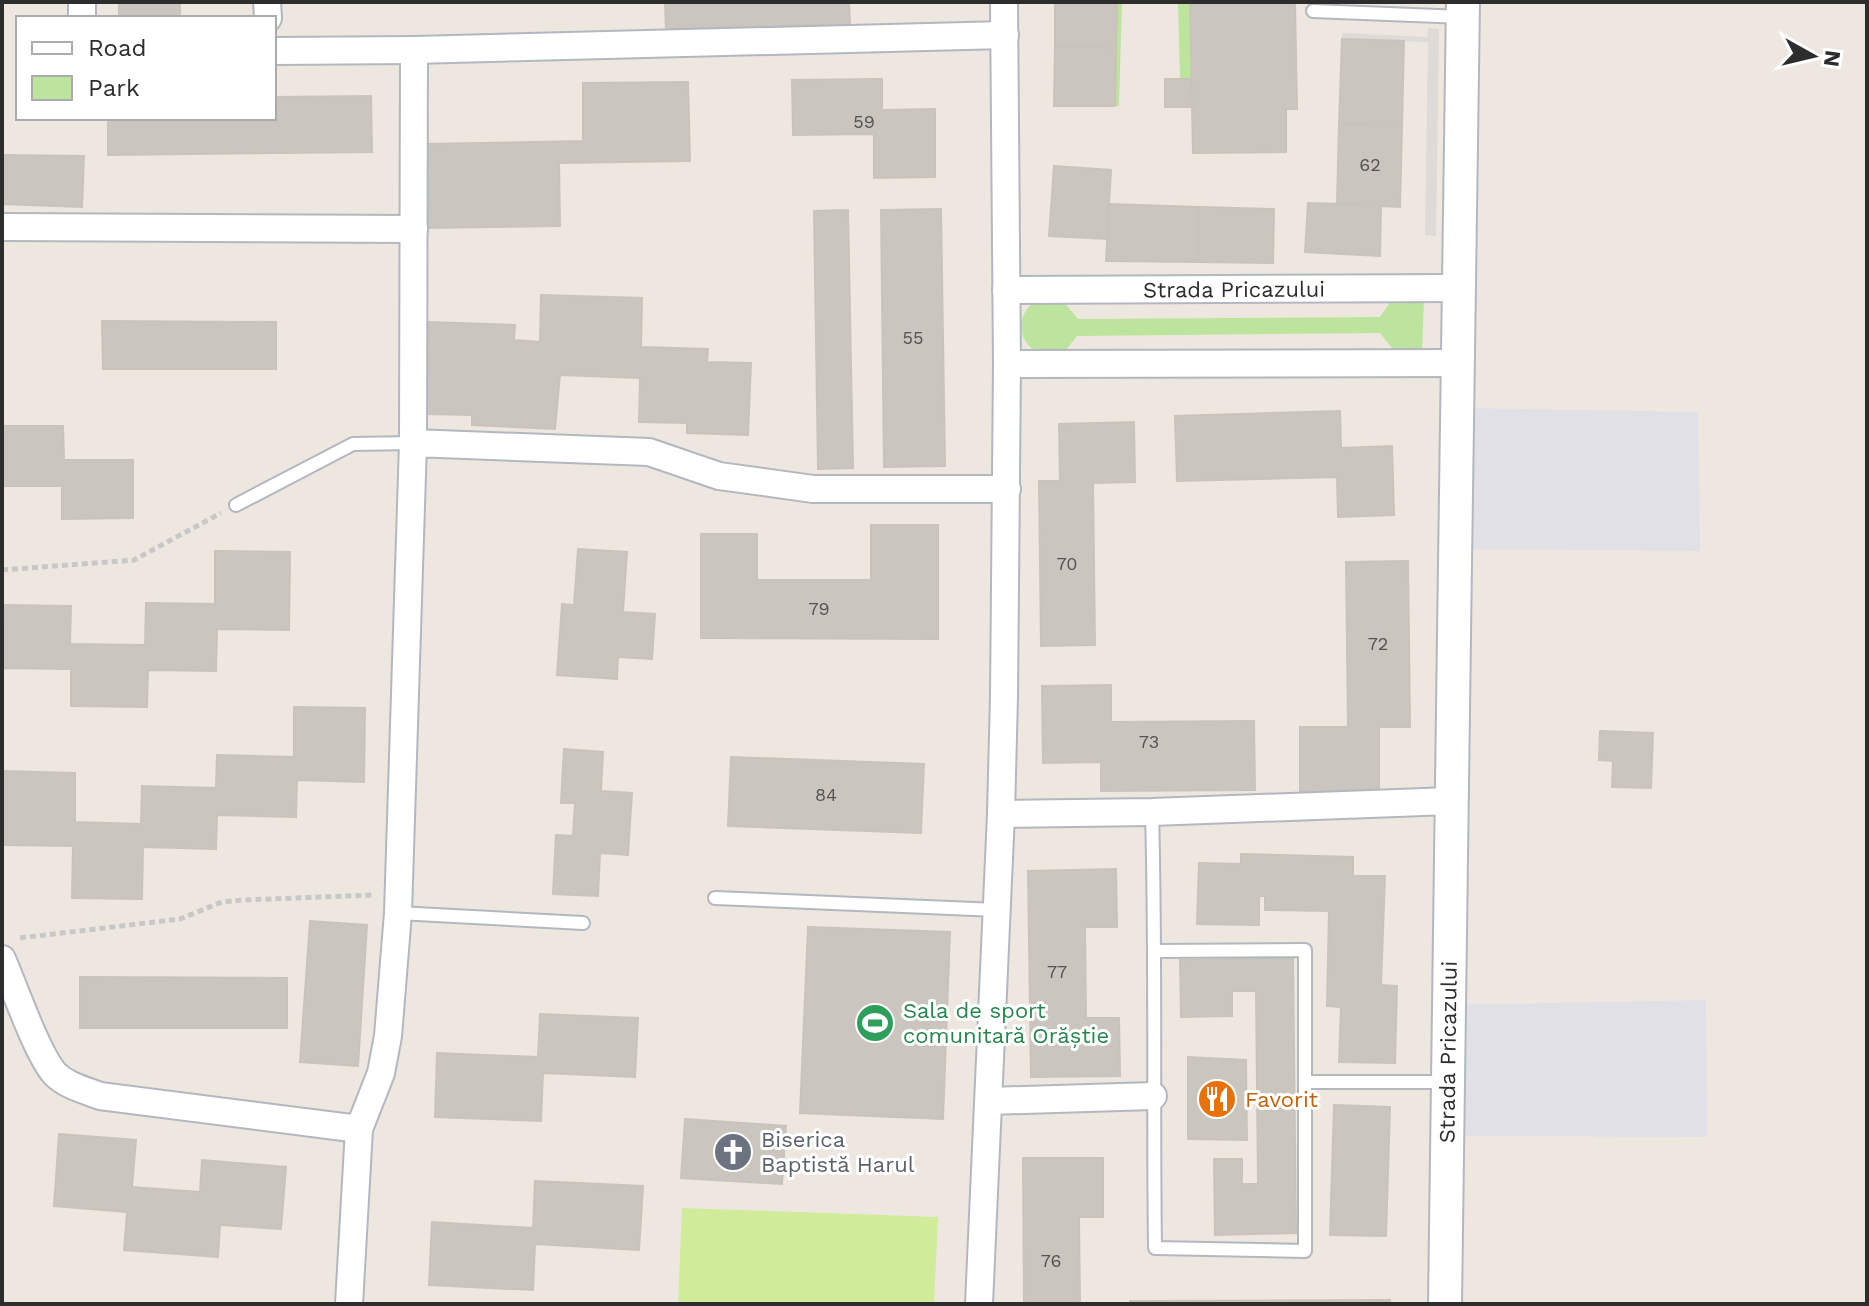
<svg xmlns="http://www.w3.org/2000/svg" width="1869" height="1306" viewBox="0 0 1869 1306" font-family="'Work Sans',sans-serif">
	<style>
		.industrial { fill: #e1e0e7 }
		.green { fill: #bce49d }
		.pitch { fill: #d0eb99 }
		.plaza { fill: #dedad7 }
		.building { fill: #cac5be; stroke: #cac3b9; stroke-width: 2 }
		.lines { fill: none; stroke-linecap: round; stroke-linejoin: round }
		.service-casing { stroke: #b3b7c0; stroke-width: 16 }
		.minor-casing { stroke: #b3b7c0; stroke-width: 30 }
		.tertiary-casing { stroke: #b3b7c0; stroke-width: 36 }
		.path { stroke: #c8c8c8; stroke-width: 5; stroke-dasharray: 6 4; stroke-linecap: butt }
		.service { stroke: #fff; stroke-width: 12 }
		.minor { stroke: #fff; stroke-width: 26 }
		.tertiary { stroke: #fff; stroke-width: 32 }
		.labels { text-anchor: middle; stroke-width: 6; stroke-linejoin: round; paint-order: stroke }
		.number-label { font-size: 18px; fill: #545351 }
		.street-label { font-size: 22px; fill: #2d2d2d; stroke: #fff }
		.leisure-label { font-size: 22px; fill: #27864d; stroke: #fff; text-anchor: start }
		.food-label { font-size: 22px; fill: #c56008; stroke: #fff; text-anchor: start }
		.worship-label { font-size: 22px; fill: #5b616d; stroke: #fff; text-anchor: start }
	</style>
	<rect width="100%" height="100%" fill="#eee7e0"/>
	<!-- industrial -->
	<g class="industrial">
		<polygon points="1459,408 1698,412 1700,551 1456,549"/>
		<polygon points="1706,1000 1707,1137 1446,1136 1448,1005"/>
	</g>
	<!-- green -->
	<g class="green">
		<polygon points="1117,2 1122,2 1119,106 1115,106"/>
		<polygon points="1178,2 1190,2 1191,79 1180,79"/>
		<path d="M1424,299L1422,352H1395L1380,333L1077,336L1065,351L1036,352C1017,338 1016,316 1035,301H1063L1078,319L1380,317L1391,301Z"/>
	</g>
	<!-- pitch -->
	<polygon class="pitch" points="682,1208 938,1217 934,1304 678,1304"/>
	<!-- plaza -->
	<polygon class="plaza" points="1428,28 1439,29 1436,236 1425,235 1428,42 1342,39 1342,33 1427,37"/>
	<!-- building -->
	<g class="building">
		<rect x="119" y="2" width="61" height="16"/>
		<polygon points="665,2 849,2 850,24 666,30"/>
		<polygon points="1055,2 1117,2 1116,48 1055,47"/>
		<polygon points="1190,2 1295,2 1297,109 1286,109 1286,152 1193,153"/>
		<polygon points="1342,39 1404,41 1402,126 1339,124"/>
		<polygon points="1055,47 1116,48 1115,106 1054,106"/>
		<polygon points="882,79 882,110 935,109 935,177 874,178 874,134 793,135 792,80"/>
		<polygon points="1165,79 1191,79 1192,107 1165,107"/>
		<polygon points="688,82 690,161 559,163 560,226 426,228 425,144 583,141 583,83"/>
		<polygon points="371,96 372,152 108,155 108,118 274,118 274,97"/>
		<polygon points="1339,124 1402,126 1400,207 1337,204"/>
		<polygon points="2,155 84,156 82,207 2,204"/>
		<polygon points="1054,166 1111,170 1107,239 1049,236"/>
		<polygon points="1308,203 1381,205 1380,256 1305,252"/>
		<polygon points="1109,204 1199,207 1198,262 1106,261"/>
		<polygon points="1199,207 1274,209 1273,263 1198,262"/>
		<polygon points="941,209 945,466 884,467 881,210"/>
		<polygon points="848,210 853,468 818,469 814,211"/>
		<polygon points="541,295 642,298 641,347 708,349 707,362 751,363 748,435 687,433 687,423 639,422 640,378 560,375 555,429 472,425 472,415 426,414 429,322 515,325 514,340 540,342"/>
		<polygon points="102,321 276,322 276,369 103,369"/>
		<polygon points="1340,411 1341,448 1392,446 1394,515 1338,517 1337,477 1177,481 1175,416"/>
		<polygon points="1134,422 1135,482 1093,483 1095,645 1041,646 1039,481 1060,481 1059,424"/>
		<polygon points="2,426 63,426 64,460 133,460 133,518 62,519 62,486 2,486"/>
		<polygon points="871,525 938,525 938,639 701,638 701,534 757,534 757,580 871,580"/>
		<polygon points="578,549 627,552 623,612 655,614 652,659 618,657 617,679 557,675 562,604 574,605"/>
		<polygon points="215,551 290,552 289,630 217,629 216,671 148,670 147,707 71,706 71,669 2,668 2,677 2,640 4,605 71,606 70,644 145,645 146,603 215,604"/>
		<polygon points="1408,561 1410,727 1379,727 1379,791 1300,792 1300,727 1348,727 1346,562"/>
		<polygon points="1111,685 1111,722 1254,721 1255,790 1101,791 1101,762 1043,763 1042,686"/>
		<polygon points="294,707 365,708 364,782 297,780 296,817 217,815 216,849 143,847 142,899 72,898 73,846 2,845 2,771 75,773 75,822 141,824 142,786 216,788 217,755 294,757"/>
		<polygon points="1600,731 1653,733 1651,788 1612,787 1613,761 1599,760"/>
		<polygon points="564,749 603,752 601,791 632,793 628,855 600,853 598,896 553,894 556,835 573,836 575,803 561,803"/>
		<polygon points="731,757 924,764 921,833 728,826"/>
		<polygon points="1241,854 1353,857 1353,876 1385,876 1381,985 1397,986 1395,1063 1339,1062 1341,1007 1327,1006 1329,911 1265,910 1265,896 1259,896 1259,925 1197,924 1199,863 1241,864"/>
		<polygon points="1116,869 1117,927 1085,927 1086,1018 1119,1018 1120,1076 1031,1077 1028,871"/>
		<polygon points="310,921 367,925 358,1066 300,1062"/>
		<polygon points="808,927 950,932 943,1119 800,1113"/>
		<polygon points="1293,958 1296,1233 1215,1235 1214,1159 1242,1159 1242,1184 1258,1184 1256,991 1232,991 1232,1016 1181,1017 1180,960"/>
		<polygon points="80,977 287,978 287,1028 80,1028"/>
		<polygon points="540,1014 638,1018 635,1077 543,1073 541,1121 435,1117 437,1053 538,1057"/>
		<polygon points="1188,1057 1246,1060 1247,1140 1188,1139"/>
		<polygon points="1334,1105 1390,1107 1386,1236 1330,1235"/>
		<polygon points="685,1119 786,1126 782,1184 681,1178"/>
		<polygon points="59,1134 136,1140 132,1187 200,1192 202,1160 286,1167 281,1229 220,1225 218,1257 124,1250 127,1212 54,1206"/>
		<polygon points="1023,1158 1103,1158 1103,1217 1079,1217 1080,1304 1024,1304"/>
		<polygon points="535,1181 643,1186 639,1250 535,1244 533,1290 429,1285 432,1222 533,1228"/>
		<polygon points="1390,1300 1390,1304 1130,1304 1130,1301"/>
	</g>
	<g class="lines">
		<defs>
			<g id="service">
				<polyline points="1313,11 1463,17"/>
				<polyline points="236,505 353,444 413,443"/>
				<path d="M1152,812C1156,957 1153,1102 1155,1248L1305,1251V950L1156,951"/>
				<polyline points="715,898 997,910"/>
				<polyline points="398,913 583,923"/>
				<polyline points="1305,1082 1447,1082"/>
			</g>
			<g id="minor">
				<polyline points="82,2 82,18"/>
				<polyline points="267,2 268,18"/>
				<polyline points="274,51 414,50 1005,35"/>
				<polyline points="2,227 414,229"/>
				<path id="s1" d="M1006,290L1460,288"/>
				<polyline points="1007,364 1460,363"/>
				<polyline points="413,443 414,50"/>
				<polyline points="1001,814 1152,812 1450,801"/>
				<path d="M2,959C14,986 37,1054 55,1074C67,1086 85,1090 100,1096L359,1129L349,1304"/>
				<polyline points="989,1101 1153,1096"/>
				<polyline points="359,1129 381,1073 388,1036 398,913 413,443 649,452 719,476 813,489 1007,489"/>
				<polyline points="979,1304 1001,814 1004,696 1007,364 1004,2"/>
			</g>
			<g id="tertiary">
				<path id="s2" d="M1445,1304C1448,870 1459,436 1463,2"/>
			</g>
		</defs>
		<!-- service casing -->
		<use href="#service" class="service-casing"/>
		<!-- minor casing -->
		<use href="#minor" class="minor-casing"/>
		<!-- tertiary casing -->
		<use href="#tertiary" class="tertiary-casing"/>
		<!-- path -->
		<g class="path">
			<polyline points="2,570 134,560 221,513"/>
			<polyline points="20,938 180,919 222,902 243,900 374,895"/>
		</g>
		<!-- service -->
		<use href="#service" class="service"/>
		<!-- minor -->
		<use href="#minor" class="minor"/>
		<!-- tertiary -->
		<use href="#tertiary" class="tertiary"/>
	</g>
	<!-- icons -->
	<defs>
		<symbol id="stadium-disc" viewBox="-11 -11 22 22"><circle r="9.5" fill="#2e9e5b" stroke="#fff"/><path d="M0-5a6.5 5 0 1 0 0 10a6.5 5 0 1 0 0-10ZM-3.5-1.8h7v3.6h-7Z" fill="#fff"/></symbol>
		<symbol id="restaurant-disc" viewBox="-11 -11 22 22"><circle r="9.5" fill="#e8710a" stroke="#fff"/><path d="M-5-6h1v4h1v-4h1v4h1v-4h1v5L-1.5 .5V6h-2V.5L-5-1ZM5-6V6H3V1.5H1.5Q1.5-4 5-6Z" fill="#fff"/></symbol>
		<symbol id="church-disc" viewBox="-11 -11 22 22"><circle r="9.5" fill="#6b7280" stroke="#fff"/><path d="M-1.2-6h2.4v3.5h3.3v2.4h-3.3V6h-2.4V-.1h-3.3v-2.4h3.3Z" fill="#fff"/></symbol>
	</defs>
	<g fill-rule="evenodd">
		<use href="#stadium-disc" x="853" y="1001" width="44" height="44"/>
		<use href="#restaurant-disc" x="1195" y="1077" width="44" height="44"/>
		<use href="#church-disc" x="711" y="1130" width="44" height="44"/>
	</g>
	<g class="labels">
		<!-- number labels -->
		<g class="number-label">
			<text x="864" y="128">59</text>
			<text x="1370" y="171">62</text>
			<text x="913" y="344">55</text>
			<text x="1067" y="570">70</text>
			<text x="819" y="615">79</text>
			<text x="1378" y="650">72</text>
			<text x="1149" y="748">73</text>
			<text x="826" y="801">84</text>
			<text x="1057" y="978">77</text>
			<text x="1051" y="1267">76</text>
		</g>
		<!-- street labels -->
		<g class="street-label">
			<text dy="8" stroke="none"><textPath href="#s1" startOffset="228">Strada Pricazului</textPath></text>
			<text dy="8" stroke="none"><textPath href="#s2" startOffset="252">Strada Pricazului</textPath></text>
		</g>
		<!-- leisure labels -->
		<g class="leisure-label">
			<text x="903" y="1018">Sala de sport<tspan x="903" dy="25">comunitară Orăștie</tspan></text>
		</g>
		<!-- food labels -->
		<g class="food-label">
			<text x="1245" y="1107">Favorit</text>
		</g>
		<!-- worship labels -->
		<g class="worship-label">
			<text x="761" y="1147">Biserica<tspan x="761" dy="25">Baptistă Harul</tspan></text>
		</g>
	</g>
	<!-- border -->
	<rect width="1869" height="1306" fill="none" stroke="#2d2d2d" stroke-width="8"/>
	<!-- legend -->
	<rect x="16" y="16" width="260" height="104" fill="#ffffff" stroke="#ababab" stroke-width="2"/>
	<rect x="32" y="42" width="40" height="12" fill="#ffffff" stroke="#ababab" stroke-width="2"/>
	<text x="88" y="56" font-size="24" fill="#2d2d2d">Road</text>
	<rect x="32" y="76" width="40" height="24" fill="#bce49d" stroke="#ababab" stroke-width="2"/>
	<text x="88" y="96" font-size="24" fill="#2d2d2d">Park</text>
	<!-- north arrow -->
	<g transform="translate(1813 56) rotate(98)" stroke="#ffffff" stroke-width="6" paint-order="stroke">
	<path d="M0-6L14 30L0 20L-14 30Z" fill="#2d2d2d"/>
	<text y="-12" font-size="22" font-weight="bold" text-anchor="middle" fill="#2d2d2d">N</text>
	</g>
</svg>
